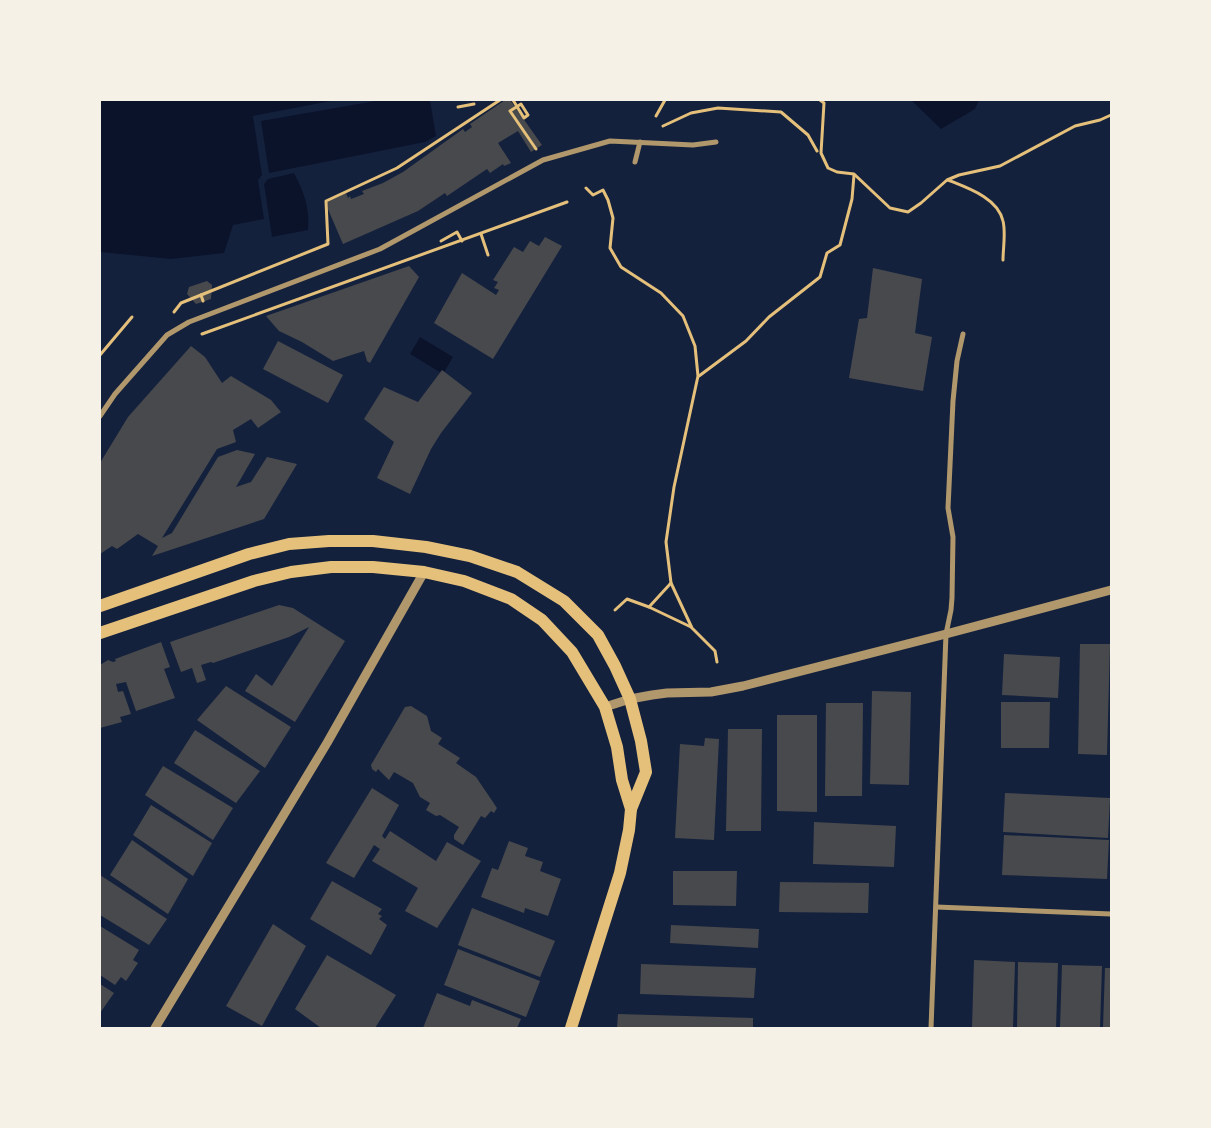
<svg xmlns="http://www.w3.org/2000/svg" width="1211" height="1128" viewBox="0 0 1211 1128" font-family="Lora,serif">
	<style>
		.water { fill: #0b132b }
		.building { fill: #48494c }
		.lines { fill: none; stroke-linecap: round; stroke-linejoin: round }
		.path { stroke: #e5c07b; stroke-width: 3 }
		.minor { stroke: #b1986c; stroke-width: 5 }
		.tertiary { stroke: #b1986c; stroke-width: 9 }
		.primary { stroke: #e5c07b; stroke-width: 12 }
	</style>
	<rect width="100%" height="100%" fill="#14213d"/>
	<!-- water -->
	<g class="water">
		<polygon points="100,100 336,100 253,116 262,175 258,180 264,219 233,225 224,253 171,259 100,252"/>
		<polygon points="381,100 430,100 436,136 425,142 269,173 261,121"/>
		<polygon points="911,100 979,100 975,109 941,129"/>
		<path d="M294,173C304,192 310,208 308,230L272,237L264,184L268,179Z"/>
		<polygon points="420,337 453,357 443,374 410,354"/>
	</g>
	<!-- building -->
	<g class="building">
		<polygon points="505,100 510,100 542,145 531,152 518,131 498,143 511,163 504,166 503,164 490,173 487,169 447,196 445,193 418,211 343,244 327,207 328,206 326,202 346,193 348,198 350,196 351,199 364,194 362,191 383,183 403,172 463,129 465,132 472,127 470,124"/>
		<polygon points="545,237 562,246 493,359 434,323 462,273 496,295 499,290 494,288 498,282 493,280 514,247 523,252 530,241 539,246"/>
		<polygon points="409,266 419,277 370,363 367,361 364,351 333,361 302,342 279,331 266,316"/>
		<polygon points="873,268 922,279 915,333 932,337 923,391 849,378 859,319 867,318"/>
		<polygon points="207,281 212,285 211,299 196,304 187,294 189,287"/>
		<polygon points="278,341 343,375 328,403 263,369"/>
		<polygon points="191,346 205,357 222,383 231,376 271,400 281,412 258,428 251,419 233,430 236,442 217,449 162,538 172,533 218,457 237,450 255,454 236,487 251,482 267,457 297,464 264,519 152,556 158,546 138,534 117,549 112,546 100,554 100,463 128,417"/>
		<polygon points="442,370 472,393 441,433 431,449 410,494 377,478 394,442 364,419 384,387 418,402"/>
		<polygon points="279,605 293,608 345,641 295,722 245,691 256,674 272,686 309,627 289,637 213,663 211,662 201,665 206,680 197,683 192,668 181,672 170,642"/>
		<polygon points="161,642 170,667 164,669 175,698 136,711 126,682 116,684 118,692 123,691 131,714 120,717 122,722 100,728 100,665 108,660 113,662 116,661 115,659"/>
		<polygon points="1080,644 1110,644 1107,755 1078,754"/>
		<polygon points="1004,654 1060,657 1058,698 1002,695"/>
		<polygon points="226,686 291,727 265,768 197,720"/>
		<polygon points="872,691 911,692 909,785 870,784"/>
		<polygon points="1001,702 1050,702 1049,748 1001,748"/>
		<polygon points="826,703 863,703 862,796 825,796"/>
		<polygon points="411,706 427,716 431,731 442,738 438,744 460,758 456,763 476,777 497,808 494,813 491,811 485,818 481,816 463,845 454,839 454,835 459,827 440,815 436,816 426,810 430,803 420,797 413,783 394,772 389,780 378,769 376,772 372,769 371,765 405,707"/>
		<polygon points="777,715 817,715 817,812 777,811"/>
		<polygon points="728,729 762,729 761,831 726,831"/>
		<polygon points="195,730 260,771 236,803 174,763"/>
		<polygon points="705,738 719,739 714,840 675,838 680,744 704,746"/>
		<polygon points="163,766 233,808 213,840 145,795"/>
		<polygon points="372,788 399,805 382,836 385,839 390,831 436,861 447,842 481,861 437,928 405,911 418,888 372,861 380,849 374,845 354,878 326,863"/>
		<polygon points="1005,793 1110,798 1108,838 1003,832"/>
		<polygon points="151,805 212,843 193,876 133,835"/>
		<polygon points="814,822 896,826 894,867 813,864"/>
		<polygon points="1004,835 1109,840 1107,879 1002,875"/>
		<polygon points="132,840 188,879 168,914 110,875"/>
		<polygon points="509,841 528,848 525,856 543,862 540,871 561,879 548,916 525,908 524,913 481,897 492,868 498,870"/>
		<polygon points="673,871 737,871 736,906 673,905"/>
		<polygon points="100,875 167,919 149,945 100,915"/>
		<polygon points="332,881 382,909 378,914 382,916 379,919 387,925 371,955 310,919"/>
		<polygon points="780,882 869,883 868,913 779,912"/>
		<polygon points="472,908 555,941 540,977 458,945"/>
		<polygon points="273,924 306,946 262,1026 226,1006"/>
		<polygon points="671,925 759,929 758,948 670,943"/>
		<polygon points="100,926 139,950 133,960 138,963 126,981 121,977 115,985 100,975"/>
		<polygon points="458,949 540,981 526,1017 444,985"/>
		<polygon points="327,955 396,995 375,1028 321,1028 295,1009"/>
		<polygon points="974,960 1015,962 1013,1028 972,1028"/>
		<polygon points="1018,962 1058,963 1056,1028 1017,1028"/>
		<polygon points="641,964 756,968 754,998 640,994"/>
		<polygon points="1062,965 1102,966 1100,1028 1060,1028"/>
		<polygon points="1105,968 1111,968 1111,1028 1103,1028"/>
		<polygon points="100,984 114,993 100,1013"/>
		<polygon points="437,993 470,1006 472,1000 521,1019 517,1028 423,1028"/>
		<polygon points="618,1014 753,1018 753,1028 617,1028"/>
	</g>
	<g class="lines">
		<!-- path -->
		<g class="path">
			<polyline points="513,100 524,118 528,115 521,104 510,111 536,149"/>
			<polyline points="820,100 824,103 821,153 828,168 837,172 854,174 890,208 908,212 921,203 947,180 959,175 1000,166 1075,126 1100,120 1111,115"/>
			<polyline points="458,107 474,104"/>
			<polyline points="656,116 665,100"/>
			<polyline points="663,126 691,113 718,108 781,112 808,135 817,151"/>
			<path d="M948,180C968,188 998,198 1003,221C1006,233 1003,248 1003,260"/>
			<polyline points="586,188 593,195 603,190 608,200 613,218 610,248 621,267 661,293 683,316 695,346 698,376 674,487 666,542 671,583 692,628 715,651 717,662"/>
			<polyline points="481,234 488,255"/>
			<polyline points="441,241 457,232 462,241"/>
			<polyline points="203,301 201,295 328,244 326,201 397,168 500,100"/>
			<polyline points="174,312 181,303 201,295"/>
			<polyline points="202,334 567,202"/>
			<polyline points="100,355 132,317"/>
			<polyline points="699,376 746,341 769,317 820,277 827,253 840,245 852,199 854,175"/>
			<polyline points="671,583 649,607 691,627"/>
			<polyline points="615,610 627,599 649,607"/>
		</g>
		<!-- minor -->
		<g class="minor">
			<polyline points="635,162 640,142"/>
			<polyline points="100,416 115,394 167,335 189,322 380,249 543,160 610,141 693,145 716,142"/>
			<polyline points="936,907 1111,914"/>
			<polyline points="931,1028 946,634 951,610 952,598 953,537 948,508 953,401 957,361 963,334"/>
		</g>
		<!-- tertiary -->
		<g class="tertiary">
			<polyline points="605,707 630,699 652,695 667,693 711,692 743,686 946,634 1111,590"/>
			<polyline points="155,1028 327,743 424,572"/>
		</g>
		<!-- primary -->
		<g class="primary">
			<polyline points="100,606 249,554 289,544 329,541 373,541 426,547 470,556 517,572 564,601 598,635 615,666 630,699 641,741 646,772 631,809 629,830 620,873 571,1028"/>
			<polyline points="100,633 254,581 291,572 331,567 373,567 424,572 464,581 511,599 542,620 572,652 605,707 617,747 622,780 631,809"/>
		</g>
	</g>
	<!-- border -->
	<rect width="1211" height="1128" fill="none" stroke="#f6f1e7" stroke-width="202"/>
</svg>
